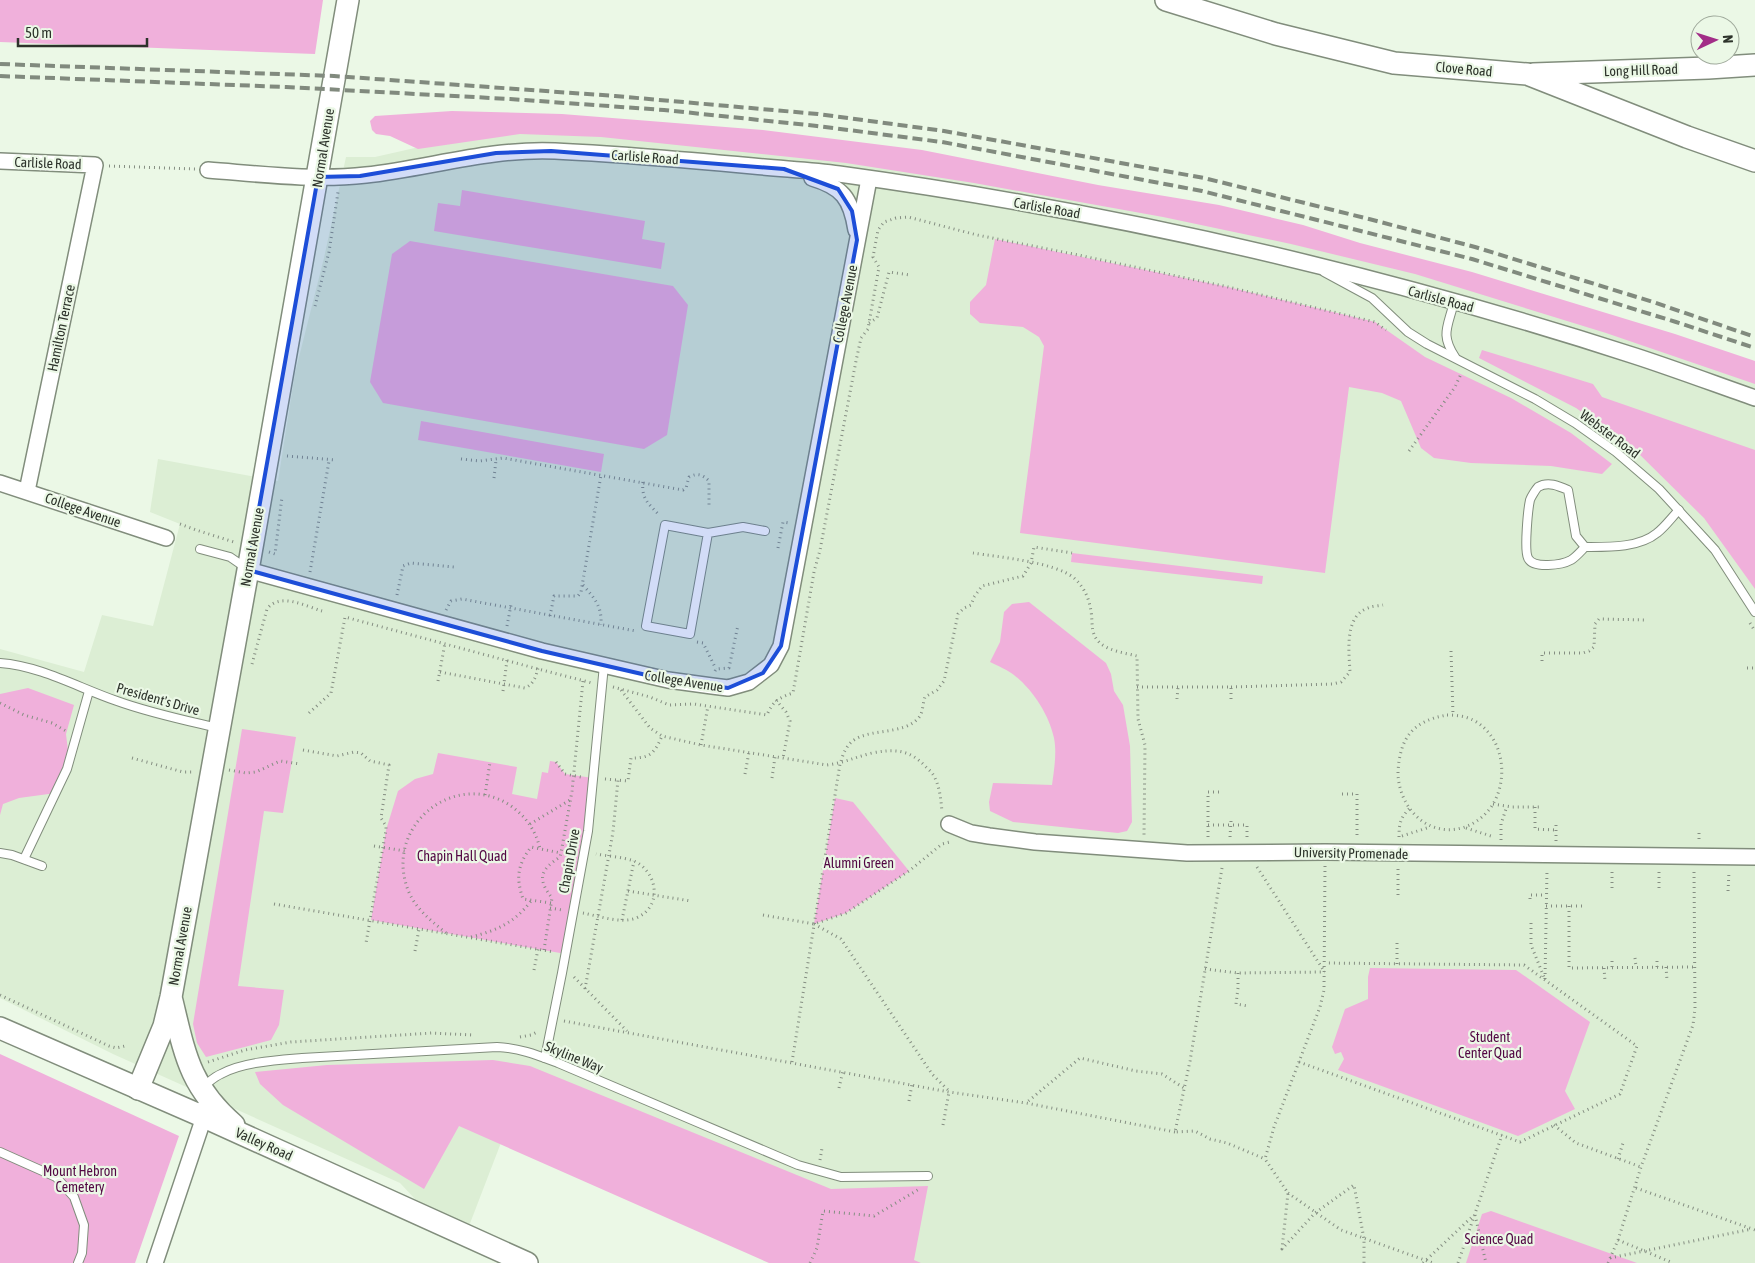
<svg xmlns="http://www.w3.org/2000/svg" width="1755" height="1263" viewBox="0 0 1755 1263" font-family="'Asap Condensed',sans-serif">
	<style>
		.built { fill: #dceed4 }
		.green { fill: #f0b0db }
		.lines { fill: none; stroke-linecap: round; stroke-linejoin: round }
		.lane-casing { stroke: #818d7c; stroke-width: 10 }
		.street-casing { stroke: #818d7c; stroke-width: 18 }
		.secondary-casing { stroke: #818d7c; stroke-width: 24 }
		.path { stroke: #858e82; stroke-width: 3; stroke-dasharray: 1 4; stroke-linecap: butt }
		.lane { stroke: #fff; stroke-width: 8 }
		.street { stroke: #fff; stroke-width: 15 }
		.secondary { stroke: #fff; stroke-width: 21 }
		.rail { stroke: #818a7e; stroke-width: 4; stroke-dasharray: 10 5; stroke-linecap: butt }
		.marked { fill: #1d4ed8; fill-opacity: 0.2; stroke: #1d4ed8; stroke-width: 4; stroke-linejoin: round }
		.labels { text-anchor: middle; stroke-width: 4.5; stroke-linejoin: round; paint-order: stroke }
		.street-label { font-size: 14px; fill: #2d332b; stroke: #ebf8e6 }
		.park-label { font-size: 14px; fill: #530744; stroke: #ebf8e6 }
	</style>
	<rect width="100%" height="100%" fill="#ebf8e6"/>
	<!-- built -->
	<polygon class="built" points="530,122 907,158 1325,245 1755,375 1755,1263 788,1263 517,1101 469,1226 429,1210 415,1199 400,1183 113,1054 0,998 0,649 84,672 102,615 153,626 180,524 150,512 158,459 278,481 295,373 324,258 346,157 375,157"/>
	<!-- green -->
	<g class="green">
		<polygon points="0,0 323,0 315,54 0,42"/>
		<polygon points="452,111 562,114 763,130 922,150 1098,185 1219,205 1303,225 1360,243 1472,272 1675,334 1755,361 1755,384 1606,333 1415,274 1291,244 1163,217 974,183 846,163 601,137 520,134 418,149 390,136 376,134 372,130 370,121 375,116"/>
		<polygon points="462,190 645,221 642,239 665,243 661,269 434,231 438,203 460,206"/>
		<polygon points="995,239 1228,287 1375,322 1425,357 1511,398 1571,433 1612,464 1602,474 1551,466 1471,463 1434,458 1421,448 1401,401 1382,393 1349,387 1325,573 1020,533 1044,346 1039,337 1023,327 980,323 970,314 970,302 986,285"/>
		<polygon points="410,241 673,286 688,305 667,435 644,449 383,403 370,382 392,254"/>
		<polygon points="1482,350 1593,384 1602,397 1755,450 1755,589 1704,518 1634,449 1576,408 1479,358"/>
		<polygon points="421,421 604,454 601,472 418,440"/>
		<polygon points="1072,553 1263,576 1262,584 1071,562"/>
		<path d="M1029,602L1106,663L1111,674L1114,691L1123,705L1130,746L1132,822L1127,831L1118,833L1013,822L990,811L989,802L993,783L1052,785C1054,770 1057,753 1054,738C1049,715 1033,690 1014,675C1008,670 998,666 990,662L1000,642L1004,612L1012,604Z"/>
		<polygon points="28,688 74,705 66,734 68,751 56,793 19,798 3,804 0,815 0,694"/>
		<polygon points="242,729 296,737 283,813 264,811 238,986 284,990 279,1025 271,1040 206,1057 197,1043 193,1024"/>
		<polygon points="438,753 517,767 512,794 537,799 542,772 548,773 550,761 556,762 565,774 593,778 566,954 371,920 386,830 398,791 415,779 433,774"/>
		<polygon points="835,798 853,802 909,871 846,913 814,924"/>
		<polygon points="1370,968 1516,970 1590,1022 1565,1091 1575,1109 1518,1136 1338,1070 1344,1059 1341,1052 1335,1054 1332,1047 1345,1009 1368,999 1368,977"/>
		<polygon points="0,1054 179,1136 135,1263 0,1263"/>
		<polygon points="493,1060 530,1066 831,1189 928,1186 914,1260 921,1263 769,1263 459,1126 424,1189 283,1105 260,1084 255,1072 327,1065"/>
		<polygon points="1491,1211 1637,1263 1466,1263 1482,1214"/>
	</g>
	<g class="lines">
		<defs>
			<g id="lane">
				<polyline points="1324,272 1372,298 1408,332 1427,344 1535,399 1575,423 1616,452 1659,489 1715,550 1755,612"/>
				<path d="M1454,302C1448,327 1440,334 1455,357"/>
				<polyline points="708,533 665,525 646,626 690,634 708,533 743,527 765,531"/>
				<path d="M1585,547C1581,551 1576,557 1571,560C1562,565 1533,569 1528,558C1524,550 1528,509 1530,500C1531,497 1536,489 1538,487C1548,481 1559,486 1568,490L1576,536L1585,547C1608,547 1639,548 1657,533C1665,527 1672,517 1679,510"/>
				<polyline points="200,549 230,557 246,568"/>
				<path d="M0,663C41,666 79,688 117,701C150,713 184,720 218,728"/>
				<polyline points="0,853 12,855 42,866"/>
				<polyline points="24,859 67,769 89,691"/>
				<polyline points="545,1058 562,973 588,831 604,665"/>
				<path d="M202,1087C208,1083 214,1077 221,1074C242,1062 278,1060 302,1058L497,1047C520,1048 537,1055 558,1063L798,1165L841,1177L928,1176"/>
				<polyline points="0,1152 56,1177 74,1197 84,1225 82,1253 78,1263"/>
			</g>
			<g id="street">
				<polyline points="0,161 95,165 27,491"/>
				<path d="M208,170C260,174 314,181 366,175C429,168 491,148 555,151C621,154 687,160 753,166C781,169 811,170 839,174C1109,211 1376,272 1635,356C1675,369 1715,384 1755,398"/>
				<path d="M812,178C842,187 851,198 856,230"/>
				<polyline points="0,483 166,538"/>
				<polyline points="248,570 542,651 668,680 712,686 728,688 749,682 771,665 781,646 869,179"/>
				<polyline points="949,824 971,833 989,836 1035,842 1187,853 1325,852 1755,857"/>
				<polyline points="155,1263 204,1117 204,1108"/>
			</g>
			<g id="secondary">
				<polyline points="1166,0 1276,34 1394,63 1527,74 1687,137 1755,161"/>
				<polyline points="1533,74 1708,68 1755,65"/>
				<path d="M172,1001C185,1055 190,1087 234,1125"/>
				<polyline points="0,1028 204,1117 527,1263"/>
				<polyline points="138,1089 164,1026 171,997 248,570 348,0"/>
			</g>
		</defs>
		<!-- lane casing -->
		<use href="#lane" class="lane-casing"/>
		<!-- street casing -->
		<use href="#street" class="street-casing"/>
		<!-- secondary casing -->
		<use href="#secondary" class="secondary-casing"/>
		<!-- path -->
		<g class="path">
			<polyline points="109,166 195,169"/>
			<polyline points="315,306 329,252 338,192"/>
			<polyline points="869,323 877,318 889,272 910,275"/>
			<polyline points="1409,451 1455,387 1461,374 1460,374"/>
			<polyline points="287,456 336,460"/>
			<path d="M461,459L480,461L503,458L683,490L686,488L689,477C697,473 702,474 709,481V508"/>
			<polyline points="494,478 496,460"/>
			<path d="M643,482C641,499 649,504 660,516"/>
			<polyline points="180,524 196,530 234,542"/>
			<polyline points="778,548 783,522 789,523"/>
			<polyline points="269,552 275,554 282,497"/>
			<path d="M973,553C998,557 1055,562 1074,578C1084,587 1089,598 1091,611C1093,623 1090,634 1100,643C1109,651 1125,653 1137,656L1138,719L1145,745L1144,835"/>
			<polyline points="310,572 329,461"/>
			<path d="M583,585C595,599 602,606 601,625"/>
			<polyline points="397,595 403,566 411,563 454,567"/>
			<polyline points="446,610 451,601 462,599 636,631"/>
			<polyline points="550,616 554,596 578,596 581,592 601,475"/>
			<polyline points="1750,623 1755,631"/>
			<polyline points="507,626 511,605"/>
			<polyline points="697,642 703,643 716,669"/>
			<polyline points="1451,651 1453,715"/>
			<polyline points="1542,661 1542,653 1583,653 1589,651 1594,647 1595,624 1599,619 1647,620"/>
			<path d="M252,664L267,609C280,592 305,606 322,611"/>
			<polyline points="1747,668 1755,668"/>
			<polyline points="715,671 716,669 729,668 738,625"/>
			<path d="M440,672L525,688C534,684 536,676 538,668"/>
			<polyline points="438,681 445,643"/>
			<path d="M613,687L650,697L669,705L694,704L767,715C772,702 780,697 793,693L814,572L820,550L856,361L861,338L868,329L869,323L879,267L873,257L878,230L884,222L896,218L908,217L977,235L1078,255L1228,287L1375,322L1386,330"/>
			<polyline points="1137,687 1231,687 1231,700"/>
			<path d="M1231,687L1333,684L1341,682L1350,672C1349,652 1344,616 1368,608C1372,606 1378,606 1383,605"/>
			<path d="M621,690L650,728L662,736L701,745L827,765C843,763 856,757 872,753C894,749 909,749 925,766C929,770 933,773 935,778C940,789 941,800 942,812"/>
			<polyline points="503,691 507,660"/>
			<polyline points="1177,699 1178,687"/>
			<polyline points="776,700 786,712 790,721 783,758"/>
			<polyline points="0,703 24,715 52,723 66,731"/>
			<polyline points="309,713 331,693 345,617 538,669 592,683"/>
			<path d="M1447,715C1456,715 1465,716 1473,720C1500,734 1508,769 1497,796C1485,826 1449,840 1422,821C1407,810 1398,791 1398,772C1400,737 1413,721 1447,715Z"/>
			<polyline points="701,745 708,706"/>
			<polyline points="303,750 337,756 354,752 361,753 370,761 389,765 381,818 386,826 386,830 366,943"/>
			<polyline points="132,758 183,772 194,772"/>
			<polyline points="556,762 565,774 581,777"/>
			<polyline points="229,770 246,773 256,772 280,761 300,764"/>
			<polyline points="745,774 749,752"/>
			<polyline points="772,778 775,757"/>
			<path d="M605,779L628,781L631,758C650,758 654,754 662,736"/>
			<polyline points="1342,794 1357,794 1357,837"/>
			<polyline points="485,795 490,762"/>
			<polyline points="1493,804 1512,807 1541,807"/>
			<polyline points="1535,807 1535,829 1556,830"/>
			<polyline points="530,824 570,800"/>
			<polyline points="1208,825 1247,825 1247,838"/>
			<polyline points="1466,828 1494,837"/>
			<polyline points="1699,833 1699,843"/>
			<polyline points="1402,836 1430,827"/>
			<polyline points="1208,837 1208,792 1223,792"/>
			<polyline points="1230,837 1231,821"/>
			<path d="M1399,837C1399,824 1400,818 1410,808"/>
			<polyline points="1501,840 1501,824 1507,806"/>
			<polyline points="1556,841 1556,825"/>
			<polyline points="374,846 405,851"/>
			<polyline points="1325,866 1324,990 1320,1007 1274,1127 1265,1159 1288,1193 1282,1249 1315,1213 1354,1185 1364,1239 1364,1263"/>
			<polyline points="1257,867 1324,971"/>
			<polyline points="1222,868 1190,1061 1175,1132 1195,1131 1210,1139 1227,1143 1265,1159"/>
			<polyline points="1612,888 1612,869"/>
			<polyline points="1659,888 1659,871"/>
			<polyline points="628,891 691,901"/>
			<polyline points="1728,891 1729,872"/>
			<polyline points="1398,895 1398,868"/>
			<polyline points="1530,899 1530,895 1546,895"/>
			<path d="M551,903L523,899C516,878 517,866 531,847L561,853"/>
			<polyline points="274,904 554,952"/>
			<polyline points="1546,906 1583,906"/>
			<polyline points="1569,906 1569,968 1695,967"/>
			<polyline points="550,908 562,910"/>
			<path d="M583,913C599,916 621,924 636,918C663,907 658,872 634,861C623,857 607,856 596,854"/>
			<polyline points="763,915 814,924 846,913 909,871 942,844 950,842"/>
			<polyline points="622,920 634,861"/>
			<polyline points="1531,923 1531,945 1544,977"/>
			<polyline points="814,924 841,939 932,1074 949,1091"/>
			<path d="M446,933C429,919 412,906 406,884C388,824 454,771 508,804C524,814 536,830 540,849"/>
			<path d="M471,937C498,930 514,923 531,901"/>
			<polyline points="1397,943 1397,964"/>
			<path d="M544,950L552,898C537,879 540,870 560,857L561,853L572,791L583,681"/>
			<polyline points="415,951 419,929"/>
			<polyline points="1635,958 1636,967"/>
			<polyline points="1612,967 1612,958"/>
			<polyline points="1657,967 1657,958"/>
			<polyline points="1666,967 1667,980"/>
			<polyline points="1604,968 1605,981"/>
			<polyline points="1205,969 1238,973 1325,972"/>
			<polyline points="534,970 538,949"/>
			<polyline points="1238,973 1238,988 1236,1004 1248,1006"/>
			<polyline points="574,977 627,1031"/>
			<polyline points="1545,979 1547,870"/>
			<polyline points="585,989 613,832 618,780"/>
			<polyline points="0,995 109,1046 116,1048 125,1046"/>
			<polyline points="564,1021 949,1092 1026,1103"/>
			<polyline points="520,1037 531,1035 537,1032"/>
			<polyline points="208,1062 245,1050 291,1042 432,1033 473,1035"/>
			<path d="M792,1062L840,764C842,759 843,753 846,749C859,724 904,739 920,716C923,711 923,702 925,697L937,690L944,681L958,614L964,608L971,605L974,597L982,586L1023,576L1031,563L1034,547L1072,553"/>
			<polyline points="1299,1062 1520,1142 1620,1094 1637,1046 1524,965 1325,963"/>
			<polyline points="839,1088 843,1071"/>
			<polyline points="909,1101 912,1084"/>
			<polyline points="943,1125 949,1092"/>
			<polyline points="1554,1125 1576,1143 1641,1167"/>
			<polyline points="1175,1132 1026,1103 1080,1058 1136,1071 1162,1074 1184,1088"/>
			<polyline points="1618,1159 1623,1143"/>
			<polyline points="820,1160 822,1148"/>
			<polyline points="1636,1188 1755,1230"/>
			<polyline points="1288,1193 1341,1230 1433,1263"/>
			<polyline points="1475,1215 1486,1263"/>
			<polyline points="1618,1240 1673,1263"/>
			<polyline points="1610,1258 1752,1229"/>
			<polyline points="810,1263 817,1248 823,1211 874,1216 921,1188"/>
			<polyline points="1423,1263 1474,1215"/>
			<polyline points="1458,1263 1502,1135"/>
			<polyline points="1608,1263 1618,1240 1641,1167 1693,1025 1695,1009 1694,871"/>
		</g>
		<!-- lane -->
		<use href="#lane" class="lane"/>
		<!-- street -->
		<use href="#street" class="street"/>
		<!-- secondary -->
		<use href="#secondary" class="secondary"/>
		<!-- rail -->
		<g class="rail">
			<polyline points="0,64 334,76 615,96 818,114 944,131 1204,178 1369,219 1475,247 1653,302 1755,337"/>
			<polyline points="0,76 286,87 510,99 664,110 817,126 942,142 1202,191 1472,259 1676,322 1755,348"/>
		</g>
	</g>
	<!-- marked area -->
	<path class="marked" d="M551,151L784,169L838,189L852,211L857,240L781,646L763,673L728,688L668,680L542,651L248,570L318,177L360,176L496,153Z"/>
	<g class="labels">
		<!-- street labels -->
		<g class="street-label">
			<text transform="translate(1464 69) rotate(5)" y="5">Clove Road</text>
			<text transform="translate(1641 70) rotate(-2)" y="5">Long Hill Road</text>
			<text transform="translate(323 148) rotate(-81)" y="5">Normal Avenue</text>
			<text transform="translate(645 157) rotate(4)" y="5">Carlisle Road</text>
			<text transform="translate(48 163) rotate(2)" y="5">Carlisle Road</text>
			<text transform="translate(1047 208) rotate(10)" y="5">Carlisle Road</text>
			<text transform="translate(1441 299) rotate(15)" y="5">Carlisle Road</text>
			<text transform="translate(845 304) rotate(-79)" y="5">College Avenue</text>
			<text transform="translate(61 328) rotate(-78)" y="5">Hamilton Terrace</text>
			<text transform="translate(1610 434) rotate(37)" y="5">Webster Road</text>
			<text transform="translate(83 510) rotate(19)" y="5">College Avenue</text>
			<text transform="translate(252 547) rotate(-80)" y="5">Normal Avenue</text>
			<text transform="translate(684 681) rotate(9)" y="5">College Avenue</text>
			<text transform="translate(158 699) rotate(16)" y="5">President's Drive</text>
			<text transform="translate(1351 853) rotate(1)" y="5">University Promenade</text>
			<text transform="translate(569 861) rotate(-80)" y="5">Chapin Drive</text>
			<text transform="translate(180 946) rotate(-80)" y="5">Normal Avenue</text>
			<text transform="translate(574 1057) rotate(22)" y="5">Skyline Way</text>
			<text transform="translate(264 1144) rotate(24)" y="5">Valley Road</text>
		</g>
		<!-- park labels -->
		<g class="park-label">
			<text x="462" y="861">Chapin Hall Quad</text>
			<text x="859" y="868">Alumni Green</text>
			<text x="1490" y="1042">Student<tspan x="1490" dy="16">Center Quad</tspan></text>
			<text x="80" y="1176">Mount Hebron<tspan x="80" dy="16">Cemetery</tspan></text>
			<text x="1499" y="1244">Science Quad</text>
		</g>
	</g>
	<!-- north arrow -->
	<g transform="translate(1715 40) rotate(86)"><circle r="24" fill="#ebf8e6" stroke="#9fa99b"/>
	<path d="M0-4L9 19L0 12L-9 19Z" fill="#a22d87"/>
	<text y="-8" font-size="14" font-weight="bold" text-anchor="middle" fill="#2d332b">N</text>
	</g>
	<!-- scale -->
	<path d="M18 38v8h129v-8" fill="none" stroke="#2d332b" stroke-width="2.5"/>
	<text x="25" y="38" font-size="15" fill="#2d332b" stroke="#ebf8e6" stroke-width="4" paint-order="stroke">50 m</text>
</svg>
